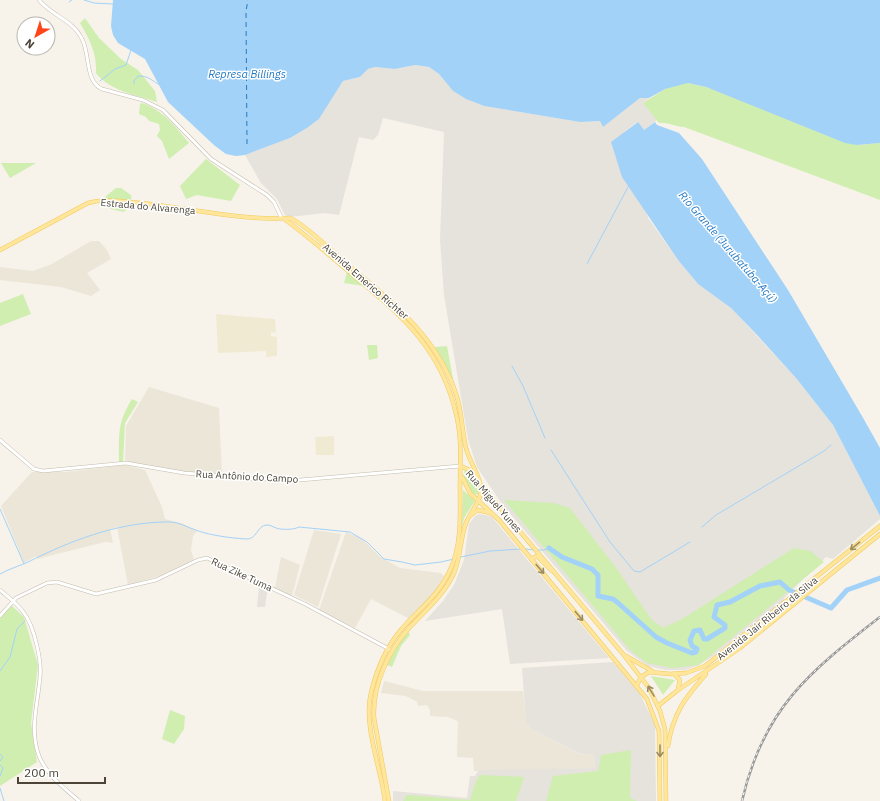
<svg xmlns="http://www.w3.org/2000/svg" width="880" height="801" viewBox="0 0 880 801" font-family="'IBM Plex Sans',sans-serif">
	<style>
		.residential { fill: #ebe6d8 }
		.industrial { fill: #e6e2dc }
		.education { fill: #f1ead3 }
		.green { fill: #d0eeb0 }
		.water { fill: #a3d2f8 }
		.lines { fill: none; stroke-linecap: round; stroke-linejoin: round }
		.stream { stroke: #a3d2f8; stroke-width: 1 }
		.river { stroke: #a3d2f8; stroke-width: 5 }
		.ferry { stroke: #247ac4; stroke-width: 1; stroke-dasharray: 5 4; stroke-linecap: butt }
		.tertiary-casing { stroke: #c3bcac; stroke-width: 4 }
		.primary-casing { stroke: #f0ca5f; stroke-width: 4.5 }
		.tertiary { stroke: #fff; stroke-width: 3 }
		.primary { stroke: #ffe69b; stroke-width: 3.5 }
		.rail-casing { stroke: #9a9a9a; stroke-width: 2.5 }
		.rail { stroke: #fff; stroke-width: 1; stroke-dasharray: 3; stroke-linecap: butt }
		.oneway { stroke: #9d8d64 }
		.labels { text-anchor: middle; stroke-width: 3; stroke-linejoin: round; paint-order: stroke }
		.street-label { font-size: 10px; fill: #4c4537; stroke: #fff }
		.water-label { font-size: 11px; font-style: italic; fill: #247ac4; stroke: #fff }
	</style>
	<rect width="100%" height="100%" fill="#f7f3eb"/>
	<!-- residential -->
	<g class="residential">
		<polygon points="91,241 99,241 107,250 111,259 87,273 100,290 91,296 61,287 0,280 0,267 33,271 52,264"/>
		<polygon points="149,387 219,408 222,478 180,474 125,463 126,426"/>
		<polygon points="125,465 145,470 162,507 165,519 181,523 197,531 193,536 191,550 194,560 163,575 128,585 117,527 110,529 113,543 105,542 37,559 36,556 24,563 1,506 32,472 66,472"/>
		<polygon points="314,530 341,534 318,607 294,595"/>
		<polygon points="346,532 361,538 379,556 400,568 441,573 444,576 437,590 410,619 371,599 355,628 319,610"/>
		<polygon points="281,557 300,565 292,596 275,588"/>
		<polygon points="384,681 423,691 523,691 526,722 530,728 577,753 594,755 595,768 474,771 473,758 457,757 458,721 445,716 445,717 430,716 430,710 427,705 418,706 417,702 406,696 381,693"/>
	</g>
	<!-- industrial -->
	<g class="industrial">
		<polygon points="415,65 429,67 439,74 453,91 466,99 484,106 580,122 600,121 603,127 640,98 649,98 643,103 657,120 644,130 637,122 625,131 648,218 678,260 698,284 731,308 796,378 833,425 880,516 880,519 833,559 826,557 784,598 784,601 713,656 699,665 685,670 666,670 648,666 627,651 502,504 477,467 468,439 444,295 440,240 444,132 383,118 378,135 373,140 359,137 339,215 325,213 290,217 285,215 277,199 261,183 245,155 290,138 307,128 319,119 343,81 360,77 368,69 375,67 395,69"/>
		<polygon points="479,514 491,516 609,658 510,664 502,609 425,621 443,601 454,585 464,560 469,524 475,516"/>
		<polygon points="259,587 267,592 265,607 257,607"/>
		<polygon points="613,662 640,694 655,725 656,801 393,801 393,791 467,798 470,776 475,776 478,771 481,770 595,768 594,755 578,753 530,728 526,722 522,668"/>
	</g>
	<!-- education -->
	<g class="education">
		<polygon points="216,314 275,319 276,333 271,332 271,336 277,337 277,356 266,357 266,351 218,353"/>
		<polygon points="334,436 334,455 316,455 315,437"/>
	</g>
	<!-- green -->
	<g class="green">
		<path d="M85,18L99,38L121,59L138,70L155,91L157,102C136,95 110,91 96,73C97,54 90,40 80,23Z"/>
		<path d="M682,83H688L706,87L857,145L880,143V200L684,127C675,127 668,122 659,123L643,103L665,89Z"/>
		<path d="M142,103C164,111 175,126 189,143L169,159L162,141L157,136L160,130L159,124L149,121L146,117L139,114L140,104Z"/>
		<polygon points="206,159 240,185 231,201 197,195 186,199 180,186"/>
		<polygon points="1,163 36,163 10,178"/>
		<path d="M116,188H121L131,195C132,201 130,209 123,212L111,209L104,200L106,196Z"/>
		<polygon points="347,272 364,286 344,283"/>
		<polygon points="23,294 31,314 0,326 0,303"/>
		<polygon points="367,345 377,345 378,358 369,360"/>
		<polygon points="447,346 455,390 435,347"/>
		<path d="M132,399L138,402L125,423L123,462H119C119,435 117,423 132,399Z"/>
		<path d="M465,470L470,471L479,492L477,495C469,492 460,479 465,470Z"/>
		<polygon points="463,490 475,501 464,518 462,527"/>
		<polygon points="504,500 553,503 570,508 617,569 651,619 663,628 682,619 794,548 810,551 824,562 699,665 672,668 647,663 630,650"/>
		<polygon points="11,605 24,617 38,665 31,723 37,762 0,786 0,618"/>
		<polygon points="409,632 410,635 401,646 392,667 387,665 402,638"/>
		<polygon points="651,676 675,680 663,695"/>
		<polygon points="170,710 185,716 184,729 174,744 162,739"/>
		<polygon points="631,750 630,798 637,801 546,801 553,776 598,771 601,755"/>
		<polygon points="480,775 524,777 516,801 403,801 407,795 470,800 476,781"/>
	</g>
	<!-- water -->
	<g class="water">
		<polygon points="113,0 880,0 880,143 857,145 845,143 706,87 688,83 665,89 649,98 640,98 603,127 600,121 580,122 484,106 466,99 453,91 439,74 429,67 415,65 395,69 375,67 368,69 360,77 343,81 319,119 307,128 290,138 245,155 236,156 226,154 215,146 168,102 145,59 118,43 113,35 111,26"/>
		<polygon points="638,122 644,130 655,122 657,125 679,133 702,159 788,290 862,416 880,448 880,516 833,425 796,378 758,336 731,308 698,284 678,260 622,177 611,142"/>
	</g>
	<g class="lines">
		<!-- stream -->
		<g class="stream">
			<polyline points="84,0 94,3 113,4"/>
			<polyline points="69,2 72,0"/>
			<polyline points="100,81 115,69 126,65 131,50"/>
			<path d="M134,84V81L138,76C148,76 150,79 158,84"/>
			<polyline points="587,264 628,187"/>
			<polyline points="512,366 523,386 545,438"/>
			<polyline points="551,450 610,542 634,571 640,572 690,542"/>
			<polyline points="0,509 24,564"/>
			<polyline points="702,527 716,515 824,451 831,445"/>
			<polyline points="526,549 533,550"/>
			<polyline points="538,550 544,550 549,548"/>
			<polyline points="461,557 490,551 521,549"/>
			<path d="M0,574C9,569 19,566 28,562C70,541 116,523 164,522C175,521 183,525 193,529C207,535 230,538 246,539C257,540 257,525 267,525C271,525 273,527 276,528C282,530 293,530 299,527L350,532L367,542L384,559L402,562L415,565L441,562L454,559"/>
			<polyline points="0,671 10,657 17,629 25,621"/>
			<polyline points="0,754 3,757 0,761"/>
			<polyline points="0,765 3,768 0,776"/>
			<polyline points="0,788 4,801"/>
		</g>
		<!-- river -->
		<polyline class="river" points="549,548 562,557 592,569 598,575 598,596 613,599 617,602 656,637 667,643 692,653 696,652 697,649 692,646 690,640 694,631 700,630 704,639 707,639 725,628 725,625 714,617 717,605 730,602 760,586 780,582 789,590 831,608 847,590 880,578"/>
		<!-- ferry -->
		<polyline class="ferry" points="247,144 246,11 248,0"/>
		<defs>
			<g id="tertiary">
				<path d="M39,0C52,16 73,20 82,39C90,53 85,82 102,89L143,100L163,110L211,159L267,195L274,202L282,219"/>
				<polyline points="0,440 34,469 43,471 126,463 184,473 260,479 300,480 460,466"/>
				<path d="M0,590C8,597 18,604 24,613C34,626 42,661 40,677C38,704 29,729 39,756C46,774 64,788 79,801"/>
				<polyline points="0,616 16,598 47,583 57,582 96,594 156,580 198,560 207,558 305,604 389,649"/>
			</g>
			<g id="primary">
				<path d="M284,219C308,236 330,256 353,275C404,317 443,351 457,418C462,441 460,464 460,487C460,513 462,543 451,568C438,598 419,608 400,631C386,648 376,672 371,693C363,725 381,768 385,801"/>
				<path d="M0,250L88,203C105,198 122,202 140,203C190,208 240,221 290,218C304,223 336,255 349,266C394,303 439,339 457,397C462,414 462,431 466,448C469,461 482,479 481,490C481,502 470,512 466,523C460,539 461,556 454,573C444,595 426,610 410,627C389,650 372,685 374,718L389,801"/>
				<polyline points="460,466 470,470 475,477"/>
				<polyline points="462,477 470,493 499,520 647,699 659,731 660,801"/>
				<polyline points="481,485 623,654 649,688 660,711 665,729 666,801"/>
				<polyline points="471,515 478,510 491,513"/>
				<polyline points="531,559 537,556 552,571"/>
				<polyline points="626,656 652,671"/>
				<polyline points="675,675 680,680 678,689"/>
				<polyline points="637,685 641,677 649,672 670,674 686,673 705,666 880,526"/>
				<polyline points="658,706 678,690 740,648 880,534"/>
				<path d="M668,746C673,713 685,698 706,674"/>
			</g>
		</defs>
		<!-- tertiary casing -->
		<use href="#tertiary" class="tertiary-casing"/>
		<!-- primary casing -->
		<use href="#primary" class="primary-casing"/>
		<!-- tertiary -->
		<use href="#tertiary" class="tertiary"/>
		<!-- primary -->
		<use href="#primary" class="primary"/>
		<defs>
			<path id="rail" d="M742,801C763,709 809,672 880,617"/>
		</defs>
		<!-- rail casing -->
		<use href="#rail" class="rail-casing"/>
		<!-- rail -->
		<use href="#rail" class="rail"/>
	</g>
	<!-- one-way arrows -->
	<defs><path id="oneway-shaft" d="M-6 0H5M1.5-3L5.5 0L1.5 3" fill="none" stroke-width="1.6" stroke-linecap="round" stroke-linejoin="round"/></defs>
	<g class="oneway">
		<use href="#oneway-shaft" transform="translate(855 546) rotate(141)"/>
		<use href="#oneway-shaft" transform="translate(540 569) rotate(50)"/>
		<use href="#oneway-shaft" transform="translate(579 616) rotate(50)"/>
		<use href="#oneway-shaft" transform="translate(651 691) rotate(-121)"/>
		<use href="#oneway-shaft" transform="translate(660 751) rotate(90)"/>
	</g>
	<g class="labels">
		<!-- street labels -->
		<g class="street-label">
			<text transform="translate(148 206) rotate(5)" y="4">Estrada do Alvarenga</text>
			<text transform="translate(366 281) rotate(41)" y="4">Avenida Emerico Richter</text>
			<text transform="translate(247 476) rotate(3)" y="4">Rua Antônio do Campo</text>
			<text transform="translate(494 501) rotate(49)" y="4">Rua Miguel Yunes</text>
			<text transform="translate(242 574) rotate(25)" y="4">Rua Zike Tuma</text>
			<text transform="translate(767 618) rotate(-39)" y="4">Avenida Jair Ribeiro da Silva</text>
		</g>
		<!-- water labels -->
		<g class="water-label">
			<text x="247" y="78">Represa Billings</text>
			<text transform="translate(728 247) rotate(49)" y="4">Rio Grande (Jurubatuba-Açú)</text>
		</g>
	</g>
	<!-- north arrow -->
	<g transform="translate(36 36) rotate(219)"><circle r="19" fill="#ffffff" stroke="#b7b5af"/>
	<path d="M0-3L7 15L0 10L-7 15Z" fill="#ff4519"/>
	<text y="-6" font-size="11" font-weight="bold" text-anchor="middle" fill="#4c4537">N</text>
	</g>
	<!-- scale -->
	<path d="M18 777v6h87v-6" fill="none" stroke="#4c4537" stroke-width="2"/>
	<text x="24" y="777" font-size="12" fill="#4c4537" stroke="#ffffff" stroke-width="3" paint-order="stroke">200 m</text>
</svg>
